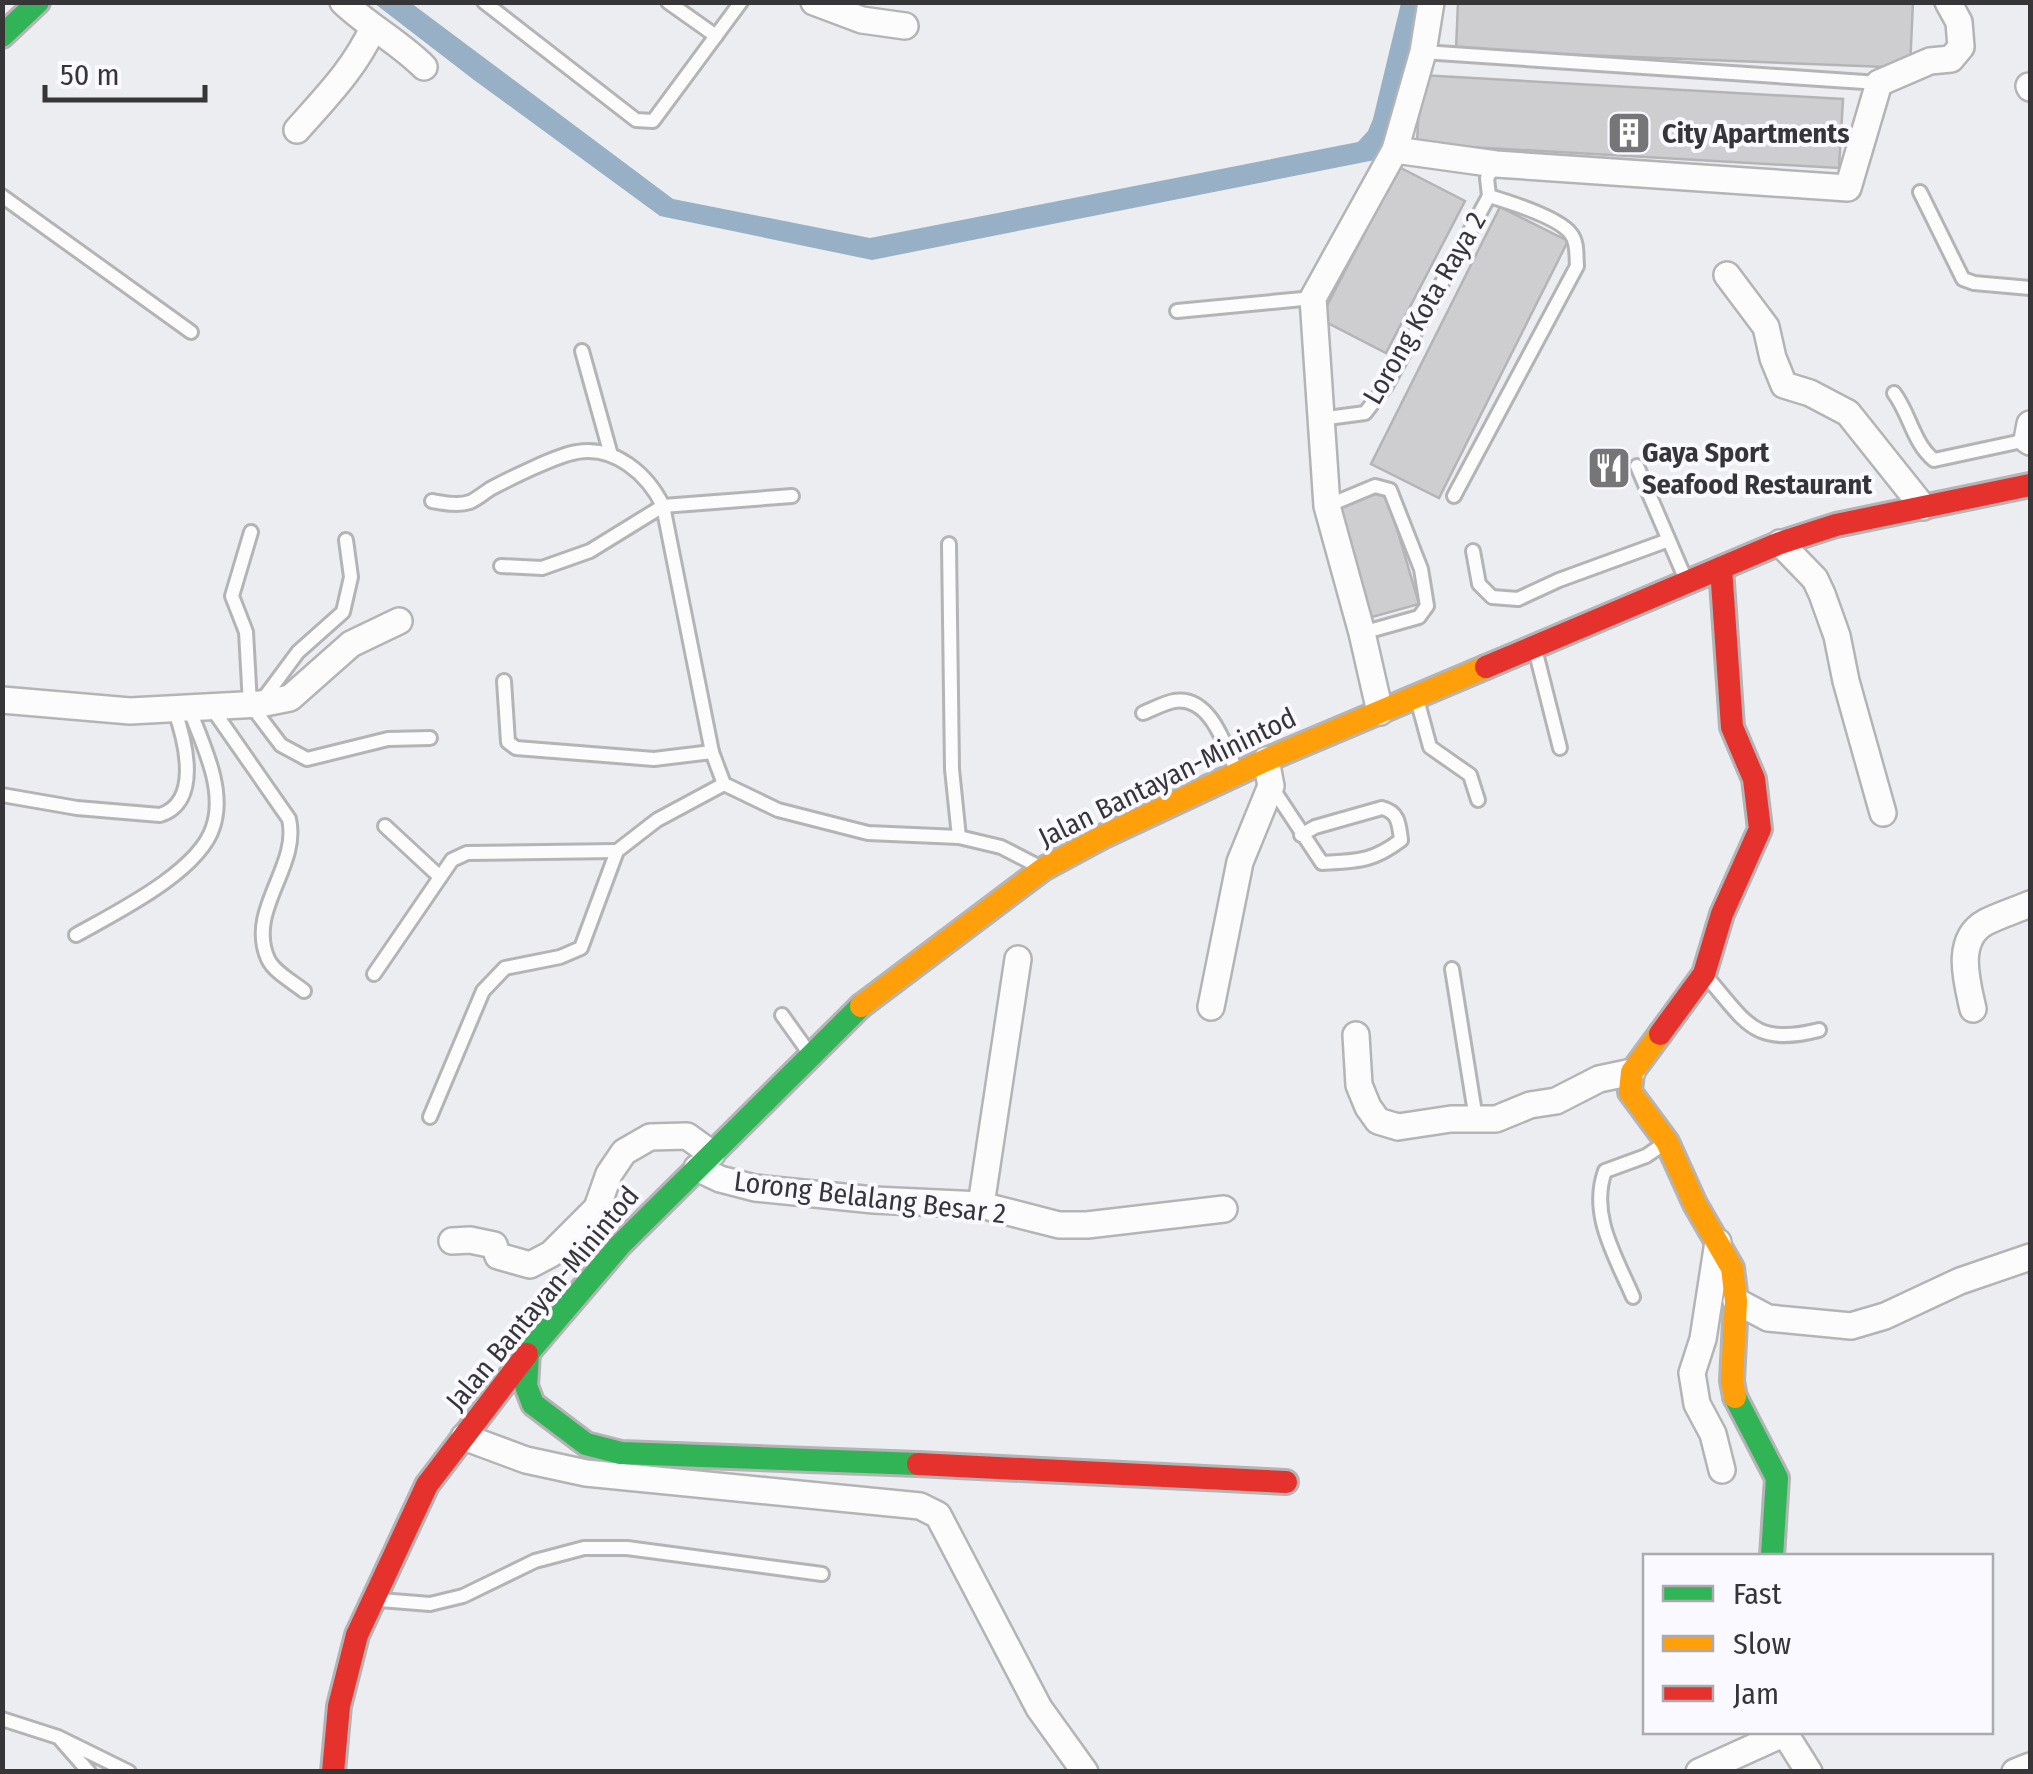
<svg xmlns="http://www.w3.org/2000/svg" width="2033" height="1774" viewBox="0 0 2033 1774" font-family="'Fira Sans Condensed',sans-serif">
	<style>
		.water { fill: #97b0c5 }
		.building { fill: #cecdd0; stroke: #b4b4b6; stroke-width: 2.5 }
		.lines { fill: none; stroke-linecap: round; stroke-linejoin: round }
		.lane-casing { stroke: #b4b4b6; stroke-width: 18 }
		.street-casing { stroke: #b4b4b6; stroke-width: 30 }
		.fast-casing { stroke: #b4b4b6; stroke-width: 28 }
		.slow-casing { stroke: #b4b4b6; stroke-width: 28 }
		.jam-casing { stroke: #b4b4b6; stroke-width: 28 }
		.lane { stroke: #fcfcfd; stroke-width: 12 }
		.street { stroke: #fcfcfd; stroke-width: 25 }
		.fast { stroke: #30b455; stroke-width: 22 }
		.slow { stroke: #ff9f0a; stroke-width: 22 }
		.jam { stroke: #e5322d; stroke-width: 22 }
		.labels { text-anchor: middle; stroke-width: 8; stroke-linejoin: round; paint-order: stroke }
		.poi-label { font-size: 28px; font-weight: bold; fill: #363638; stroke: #f9f9ff; text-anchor: start }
		.street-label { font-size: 28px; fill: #363638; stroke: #f9f9ff }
	</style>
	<rect width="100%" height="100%" fill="#ecedf0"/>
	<!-- water -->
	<polygon class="water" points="374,3 411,3 673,199 870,238 1358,142 1368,131 1373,119 1401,3 1425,3 1381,156 1375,160 872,260 660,216 474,80"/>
	<!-- building -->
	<g class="building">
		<polygon points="1458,2 1913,2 1910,68 1456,50"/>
		<polygon points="1420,75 1843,99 1839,168 1417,144"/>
		<polygon points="1399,167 1465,201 1386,353 1320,319"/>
		<polygon points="1500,207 1568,241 1439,498 1371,464"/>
		<polygon points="1386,491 1419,604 1365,619 1333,506"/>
	</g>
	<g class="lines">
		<defs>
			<g id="lane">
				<polyline points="484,2 636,120 653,121 741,2"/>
				<polyline points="668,2 716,36"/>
				<polyline points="1423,52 1879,83"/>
				<polyline points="1920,192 1963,279 1974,283 2030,288"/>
				<polyline points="2,196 191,332"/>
				<polyline points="1177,311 1313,298"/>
				<polyline points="582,351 611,455"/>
				<path d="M1894,393C1910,414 1913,443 1934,460L2027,440"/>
				<polyline points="1320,419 1365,413 1386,386 1489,196 1487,178 1496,164"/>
				<polyline points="1637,466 1686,580"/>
				<path d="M1454,496L1577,266C1576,256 1578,243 1571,234C1560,218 1509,202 1489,196"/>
				<path d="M432,501C444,503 458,506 470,502C477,499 484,493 490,489C509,479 557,455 577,452C615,445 648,475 663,506L712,752L724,784L778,810L868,833L959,837L1001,847L1036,865"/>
				<polyline points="1327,506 1375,486 1390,490 1421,569 1427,606 1419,617 1362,633"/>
				<polyline points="251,532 232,596 246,632 250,704 281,745 307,759 388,739 430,738"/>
				<polyline points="949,544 952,769 959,837"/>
				<polyline points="1473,551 1479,584 1492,597 1518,599 1559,580 1666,541"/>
				<polyline points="501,566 542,568 590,551 663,506 792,496"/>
				<polyline points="1535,649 1560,748"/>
				<polyline points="504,681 508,742 516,748 654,759 712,752"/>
				<polyline points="1417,699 1430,747 1470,775 1478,800"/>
				<polyline points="261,702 298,652 343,612 351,577 346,540"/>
				<path d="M211,707L289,819C300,867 246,910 268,959C274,972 293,982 304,991"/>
				<path d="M1143,713C1153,709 1164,703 1174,701C1210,695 1225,745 1236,770"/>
				<path d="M1271,786L1322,863C1357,861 1372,862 1401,840C1399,825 1399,812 1382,808L1315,827L1301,835"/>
				<path d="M2,795L77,808L160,815C202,802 185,739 174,709"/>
				<polyline points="385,826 440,877"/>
				<path d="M76,935C115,913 199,872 213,827C226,789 202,743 189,708"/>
				<polyline points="1452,969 1476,1119"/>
				<polyline points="374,974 452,860 467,853 617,851"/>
				<path d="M1705,975C1746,1021 1752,1047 1819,1030"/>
				<polyline points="782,1015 807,1050"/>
				<polyline points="430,1117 483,991 505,968 560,957 581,948 617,851 657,820 724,784"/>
				<path d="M1633,1297C1616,1257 1589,1215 1605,1171L1646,1156L1665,1143"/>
				<polyline points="380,1600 430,1604 463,1596 535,1561 584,1548 627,1548 822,1574"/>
				<polyline points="2,1719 58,1737 129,1772"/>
				<polyline points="61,1740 89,1772"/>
			</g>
			<g id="street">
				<path d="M343,2C368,26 399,42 424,67"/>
				<polyline points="814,2 862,20 905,26"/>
				<polyline points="2029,86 2030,88"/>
				<path d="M297,130C326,97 355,68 373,28"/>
				<polyline points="1395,150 1496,164 1848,188 1879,83 1930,61 1951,59 1961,47 1959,22 1948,2"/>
				<polyline points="1727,275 1766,327 1773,358 1784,385 1810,393 1848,413 1923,507"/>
				<polyline points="2030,424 2027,440 2030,442"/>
				<polyline points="1780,543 1815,579 1822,594 1837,636 1846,681 1883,813"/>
				<polyline points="2,700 130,711 260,704 290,698 351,644 399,621"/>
				<polyline points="1380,712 1362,633 1327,506 1313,298 1395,150 1423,52 1431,2"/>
				<polyline points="1211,1007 1240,862 1271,786 1266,760"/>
				<path d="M1973,1009C1967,982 1954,939 1986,922C2000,915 2016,910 2030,904"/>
				<polyline points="1356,1035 1359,1085 1368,1107 1378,1121 1398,1127 1451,1119 1496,1119 1530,1105 1556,1101 1599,1079 1632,1072"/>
				<polyline points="697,1168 720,1179 755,1188 874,1200 981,1205 1059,1225 1087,1225 1224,1209"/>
				<polyline points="981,1205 1018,959"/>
				<polyline points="452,1241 470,1240 494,1245 498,1256 530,1265 551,1254 597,1208 609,1174 624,1152 650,1137 687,1136 712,1154"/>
				<polyline points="1718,1242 1703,1339 1692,1373 1697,1404 1713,1434 1722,1470"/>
				<polyline points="1736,1301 1768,1318 1851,1326 1885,1316 1960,1281 2030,1257"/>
				<polyline points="464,1437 526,1460 586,1473 920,1506 938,1515 1039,1708 1085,1772"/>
				<polyline points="1784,1732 1809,1772"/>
				<polyline points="1699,1772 1785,1733"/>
				<polyline points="2015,1772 2030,1766"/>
			</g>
			<g id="fast">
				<polyline points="2,36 38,2"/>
				<polyline points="528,1353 526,1386 533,1404 586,1444 621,1453 918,1464"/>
				<polyline points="527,1354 620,1245 861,1006"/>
				<polyline points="1735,1397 1777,1478 1772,1556"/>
			</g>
			<g id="slow">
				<polyline points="861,1006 1043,869 1104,836 1266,760 1486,667"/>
				<polyline points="1660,1034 1632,1072 1630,1092 1667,1142 1695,1204 1732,1268 1736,1301 1732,1381 1735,1397"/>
			</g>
			<g id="jam">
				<polyline points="1486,667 1780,543 1836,525 2030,485"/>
				<polyline points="1660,1034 1704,974 1722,914 1760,829 1754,779 1732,727 1721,568"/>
				<polyline points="918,1464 1286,1482"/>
				<polyline points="333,1772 339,1706 357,1635 427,1485 527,1354"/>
			</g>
		</defs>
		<!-- lane casing -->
		<use href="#lane" class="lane-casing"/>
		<!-- street casing -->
		<use href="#street" class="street-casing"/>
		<!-- fast casing -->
		<use href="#fast" class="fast-casing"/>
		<!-- slow casing -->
		<use href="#slow" class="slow-casing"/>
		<!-- jam casing -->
		<use href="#jam" class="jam-casing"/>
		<!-- lane -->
		<use href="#lane" class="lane"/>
		<!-- street -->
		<use href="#street" class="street"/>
		<!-- fast -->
		<use href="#fast" class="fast"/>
		<!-- slow -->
		<use href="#slow" class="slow"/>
		<!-- jam -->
		<use href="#jam" class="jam"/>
	</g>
	<!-- icons -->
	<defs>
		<symbol id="building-square" viewBox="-11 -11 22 22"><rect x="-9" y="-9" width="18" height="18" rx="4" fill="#767678" stroke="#f9f9ff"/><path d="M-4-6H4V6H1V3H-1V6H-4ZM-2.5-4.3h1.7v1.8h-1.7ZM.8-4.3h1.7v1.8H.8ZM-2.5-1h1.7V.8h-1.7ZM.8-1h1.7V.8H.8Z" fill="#fff"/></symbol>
		<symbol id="restaurant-square" viewBox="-11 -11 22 22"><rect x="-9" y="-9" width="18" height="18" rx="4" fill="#767678" stroke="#f9f9ff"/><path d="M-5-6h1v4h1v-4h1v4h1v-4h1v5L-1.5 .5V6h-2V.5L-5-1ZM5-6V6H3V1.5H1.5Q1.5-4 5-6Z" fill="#fff"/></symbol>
	</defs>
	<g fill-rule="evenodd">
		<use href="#building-square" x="1604" y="108" width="50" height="50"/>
		<use href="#restaurant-square" x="1584" y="443" width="50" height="50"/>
	</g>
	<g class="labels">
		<!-- poi labels -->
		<g class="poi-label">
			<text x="1662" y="143">City Apartments</text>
			<text x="1642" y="462">Gaya Sport<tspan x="1642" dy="32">Seafood Restaurant</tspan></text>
		</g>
		<!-- street labels -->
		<g class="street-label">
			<text transform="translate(1424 308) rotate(-60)" y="10">Lorong Kota Raya 2</text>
			<text transform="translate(1167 777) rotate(-26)" y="10">Jalan Bantayan-Minintod</text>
			<text transform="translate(870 1197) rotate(7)" y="10">Lorong Belalang Besar 2</text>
			<text transform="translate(542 1298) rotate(-50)" y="10">Jalan Bantayan-Minintod</text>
		</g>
	</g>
	<!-- border -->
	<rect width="2033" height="1774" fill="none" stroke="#363638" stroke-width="10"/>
	<!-- legend -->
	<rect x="1643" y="1554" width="350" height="180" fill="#f9f9ff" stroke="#ababaf" stroke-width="2.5"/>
	<rect x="1663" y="1586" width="50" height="15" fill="#30b455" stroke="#ababaf" stroke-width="2.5"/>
	<text x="1733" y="1604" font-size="30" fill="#363638">Fast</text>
	<rect x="1663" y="1636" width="50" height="15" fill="#ff9f0a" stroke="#ababaf" stroke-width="2.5"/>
	<text x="1733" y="1654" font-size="30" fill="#363638">Slow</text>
	<rect x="1663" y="1686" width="50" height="15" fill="#e5322d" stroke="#ababaf" stroke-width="2.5"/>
	<text x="1733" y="1704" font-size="30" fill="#363638">Jam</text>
	<!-- scale -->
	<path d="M45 85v15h160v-15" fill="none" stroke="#363638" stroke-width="5"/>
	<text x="60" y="85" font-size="30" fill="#363638" stroke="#f9f9ff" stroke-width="8" paint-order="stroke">50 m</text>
</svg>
